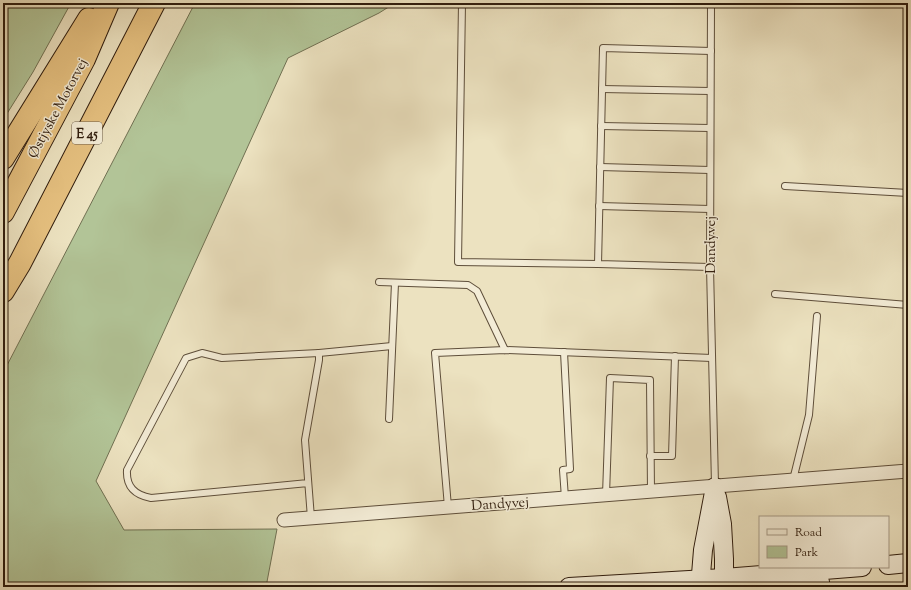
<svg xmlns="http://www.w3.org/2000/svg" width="911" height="590" viewBox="0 0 911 590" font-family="'Sorts Mill Goudy',serif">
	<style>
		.green { fill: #b2c497; stroke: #707052 }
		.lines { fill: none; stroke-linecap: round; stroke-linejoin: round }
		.lane-casing { stroke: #5e4e3a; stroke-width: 8 }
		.street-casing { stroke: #5e4e3a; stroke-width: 15 }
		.secondary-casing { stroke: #2f1c0d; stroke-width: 20 }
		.highway-casing { stroke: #2f1c0d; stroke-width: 24 }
		.lane { stroke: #f3ecd6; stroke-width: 6 }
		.street { stroke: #f3ecd6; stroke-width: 13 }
		.secondary { stroke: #f3ecd6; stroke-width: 18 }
		.highway { stroke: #e6c180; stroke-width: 22 }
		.labels { text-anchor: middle; stroke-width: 3; stroke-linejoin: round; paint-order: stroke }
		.shield { fill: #f3ecd6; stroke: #6a5a49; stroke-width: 1 }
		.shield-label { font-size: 13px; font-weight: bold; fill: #2f1c0d }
		.street-label { font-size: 14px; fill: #2f1c0d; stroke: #f3ecd6 }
	</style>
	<rect width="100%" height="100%" fill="#ece2c0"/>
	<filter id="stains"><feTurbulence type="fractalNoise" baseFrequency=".005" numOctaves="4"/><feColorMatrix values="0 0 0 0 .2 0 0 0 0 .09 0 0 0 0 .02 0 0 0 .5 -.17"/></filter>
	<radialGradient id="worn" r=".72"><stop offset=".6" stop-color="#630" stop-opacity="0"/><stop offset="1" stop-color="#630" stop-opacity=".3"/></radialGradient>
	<!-- green -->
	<g class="green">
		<polygon points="3,3 71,3 33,72 3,120"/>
		<polygon points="195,3 395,3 379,13 288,58 96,481 124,530 277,529 266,587 3,587 3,373"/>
	</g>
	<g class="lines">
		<defs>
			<g id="lane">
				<polyline points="462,3 458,262 598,264"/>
				<polyline points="711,3 710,267 715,485"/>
				<polyline points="602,89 710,91"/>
				<polyline points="601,126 710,128"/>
				<polyline points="600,167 710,170"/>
				<polyline points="785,186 908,193"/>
				<polyline points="599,206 710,209"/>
				<polyline points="710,267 598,264 603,48 711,51"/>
				<polyline points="379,282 468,285 477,291 505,350"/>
				<polyline points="775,294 908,305"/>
				<polyline points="564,352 570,469 563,470 565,498"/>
				<polyline points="319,353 392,346"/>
				<polyline points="389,419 395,283"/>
				<polyline points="650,456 672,456 675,356"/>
				<polyline points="793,480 809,415 817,316"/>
				<path d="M308,483L151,498C135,495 126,487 127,470L186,358L202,353L222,358L319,353V360L305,440L311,518"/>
				<polyline points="606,495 610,378 650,380 651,492"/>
				<polyline points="448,507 435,353 505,350 712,358"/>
			</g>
			<polyline id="street" points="284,520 908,471"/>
			<g id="secondary">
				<polyline points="717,497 722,524 724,559 724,587"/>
				<polyline points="888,565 908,563"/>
				<polyline points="569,587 724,578 862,567"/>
				<polyline points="700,587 703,550 715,487"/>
				<polyline points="773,587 820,582"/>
			</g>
			<g id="highway">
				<polyline points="3,158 89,19"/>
				<polyline points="3,212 84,59 108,3"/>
				<polyline points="3,291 20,263 154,3"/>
			</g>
		</defs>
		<!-- lane casing -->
		<use href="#lane" class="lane-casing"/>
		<!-- street casing -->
		<use href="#street" class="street-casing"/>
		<!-- secondary casing -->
		<use href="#secondary" class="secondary-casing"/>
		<!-- highway casing -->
		<use href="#highway" class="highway-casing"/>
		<!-- lane -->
		<use href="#lane" class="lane"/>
		<!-- street -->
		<use href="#street" class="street"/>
		<!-- secondary -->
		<use href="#secondary" class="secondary"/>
		<!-- highway -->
		<use href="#highway" class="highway"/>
	</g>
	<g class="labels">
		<!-- shield labels -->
		<rect class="shield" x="72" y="122" width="30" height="22" rx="3"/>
		<g class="shield-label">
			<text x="87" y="138">E 45</text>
		</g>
		<!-- street labels -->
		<g class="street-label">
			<text transform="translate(57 108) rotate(-62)" y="5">Østjyske Motorvej</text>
			<text transform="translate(710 245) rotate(-90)" y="5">Dandyvej</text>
			<text transform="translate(500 503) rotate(-4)" y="5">Dandyvej</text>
		</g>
	</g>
	<!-- margin -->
	<rect width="911" height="590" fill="none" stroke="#ece2c0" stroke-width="16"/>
	<rect x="4" y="4" width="903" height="582" fill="none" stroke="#2f1c0d" stroke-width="2"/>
	<rect x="8" y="8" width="895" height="574" fill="none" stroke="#2f1c0d"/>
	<!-- legend -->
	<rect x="759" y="516" width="130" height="52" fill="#f3ecd6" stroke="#a59986"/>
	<rect x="767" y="529" width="20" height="6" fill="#f3ecd6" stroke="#a59986"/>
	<text x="795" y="536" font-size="12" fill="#2f1c0d">Road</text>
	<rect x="767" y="546" width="20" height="12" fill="#b2c497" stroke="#a59986"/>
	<text x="795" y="556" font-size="12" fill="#2f1c0d">Park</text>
	<rect width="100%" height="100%" filter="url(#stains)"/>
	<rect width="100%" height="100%" fill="url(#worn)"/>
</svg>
